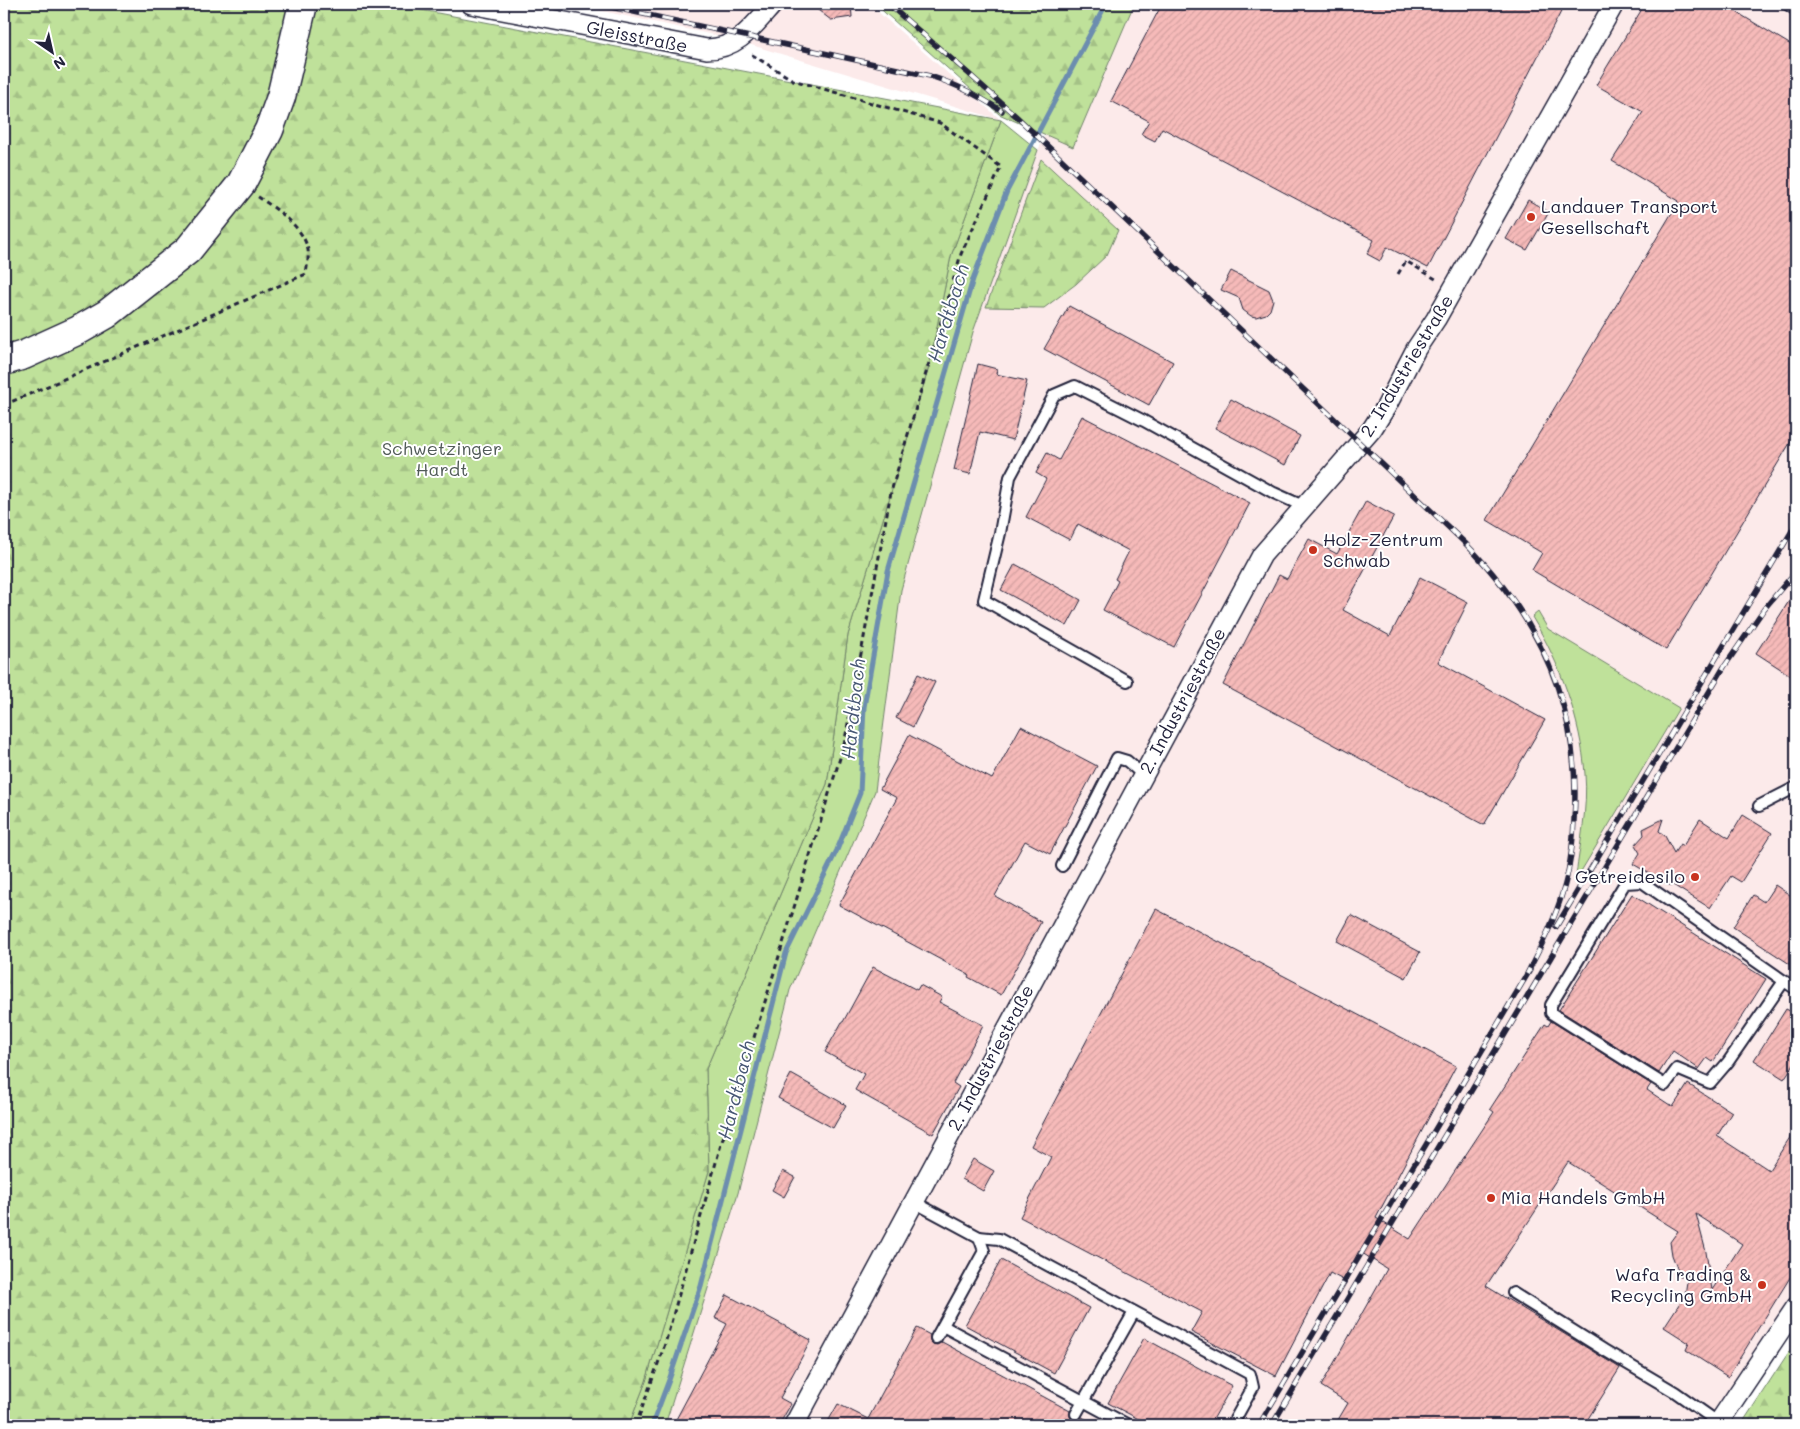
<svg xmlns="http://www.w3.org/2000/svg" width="1800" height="1429" viewBox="0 0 1800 1429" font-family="Mali,sans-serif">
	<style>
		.built { fill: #fceaea }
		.green { fill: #bfe19a; stroke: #70826a }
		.forest { fill: url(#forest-firs); stroke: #70826a }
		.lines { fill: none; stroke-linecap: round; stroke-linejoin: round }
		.stream { stroke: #6c8daf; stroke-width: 5 }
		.building { fill: url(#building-hatch); stroke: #22223b; fill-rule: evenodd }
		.service-casing { stroke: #22223b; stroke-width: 14 }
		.minor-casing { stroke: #22223b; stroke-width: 22 }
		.secondary-casing { stroke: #22223b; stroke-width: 31 }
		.path { stroke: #22223b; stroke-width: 3; stroke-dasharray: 5 4; stroke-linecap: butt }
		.service { stroke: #fff; stroke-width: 10 }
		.minor { stroke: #fff; stroke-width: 19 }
		.secondary { stroke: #fff; stroke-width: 28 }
		.rail-casing { stroke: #22223b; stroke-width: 5.5 }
		.rail { stroke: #fff; stroke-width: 4; stroke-dasharray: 11; stroke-linecap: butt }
		.poi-dot { fill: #c8321e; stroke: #fff; stroke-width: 2 }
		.labels { text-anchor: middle; stroke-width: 4; stroke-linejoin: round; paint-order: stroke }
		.street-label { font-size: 18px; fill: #22223b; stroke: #fff }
		.poi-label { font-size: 18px; fill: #22223b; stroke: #fff; text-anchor: start }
		.park-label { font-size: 18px; fill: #515b58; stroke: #fff }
		.water-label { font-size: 19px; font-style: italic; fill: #475775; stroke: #fff }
	</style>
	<defs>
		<pattern id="forest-firs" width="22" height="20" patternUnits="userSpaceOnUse" patternTransform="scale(1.25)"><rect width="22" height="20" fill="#bfe19a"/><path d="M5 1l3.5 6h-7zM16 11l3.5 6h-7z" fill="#a4c186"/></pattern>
		<pattern id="building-hatch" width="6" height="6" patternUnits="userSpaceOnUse" patternTransform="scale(1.25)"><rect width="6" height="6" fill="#f6bab9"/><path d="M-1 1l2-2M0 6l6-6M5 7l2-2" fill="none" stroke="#d3a0a0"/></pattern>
	</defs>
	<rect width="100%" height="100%" fill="#fff"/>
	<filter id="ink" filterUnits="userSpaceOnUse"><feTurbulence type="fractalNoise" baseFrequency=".02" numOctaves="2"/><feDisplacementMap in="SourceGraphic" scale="10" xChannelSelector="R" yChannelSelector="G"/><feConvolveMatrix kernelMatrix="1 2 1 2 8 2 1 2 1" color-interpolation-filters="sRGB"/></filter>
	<g filter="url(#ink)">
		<!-- built -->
		<g class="built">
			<polygon points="570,4 869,4 1001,120 728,38"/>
			<polygon points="1110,4 1796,4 1796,1301 1718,1425 665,1425 738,1193 790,990 875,791 901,590 973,332 1038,150"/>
		</g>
		<!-- green -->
		<g class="green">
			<polygon points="1001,120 1038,150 973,332 901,590 875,791 790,990 738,1193 665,1425 629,1425 646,1381 709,1171 706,1069 827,784 848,635 929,367 951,256"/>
			<path d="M1538,612L1548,629L1679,708L1577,878L1576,876C1580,843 1588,808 1585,774C1581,720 1560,663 1532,617Z"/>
		</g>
		<!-- forest -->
		<g class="forest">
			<polygon points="4,4 390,4 1001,120 951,256 929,367 848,635 827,784 706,1069 709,1171 646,1381 629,1425 4,1425"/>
			<polygon points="875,4 1134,4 1073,147 999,114"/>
			<polygon points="1041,159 1118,230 1107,255 1076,284 1044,308 986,307"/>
			<polygon points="1796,1341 1796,1425 1741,1425"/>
		</g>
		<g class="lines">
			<!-- stream -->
			<polyline class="stream" points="652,1425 669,1380 701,1286 786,953 837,850 860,793 864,707 888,571 973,279 1007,191 1106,4"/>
		</g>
		<!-- building -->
		<g class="building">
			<polygon points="810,4 851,4 852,17 831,20"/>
			<polygon points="1162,4 1565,4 1428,268 1387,247 1380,261 1367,254 1374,240 1162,128 1155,141 1141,134 1149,121 1111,101"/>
			<polygon points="1645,4 1723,4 1796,48 1796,433 1666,650 1532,570 1542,553 1487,520 1679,201 1612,161 1643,112 1596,85"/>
			<polygon points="1528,200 1549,212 1527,250 1506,239"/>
			<polygon points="1231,271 1269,290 1273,300 1270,310 1266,314 1256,317 1251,316 1243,310 1239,298 1221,290"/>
			<polygon points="1069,306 1173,362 1149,405 1044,349"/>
			<polygon points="978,364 997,369 996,374 1027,381 1013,440 980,432 970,474 954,470"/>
			<polygon points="1231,399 1300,436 1285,465 1215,428"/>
			<polygon points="1082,416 1250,503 1174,647 1103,610 1118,581 1115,579 1129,551 1078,524 1070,540 1026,517 1046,479 1036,473 1047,453 1059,460"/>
			<polygon points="1366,501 1394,516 1343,610 1390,636 1420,577 1468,602 1438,662 1545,720 1484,825 1223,685 1279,575 1287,579 1309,539 1337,554"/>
			<polygon points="1015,564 1081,600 1067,626 1001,590"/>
			<polygon points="1796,590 1796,679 1756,653"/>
			<polygon points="918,674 935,682 913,727 896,718"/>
			<polygon points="1021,726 1097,766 1050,854 1025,841 995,896 1041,922 1001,995 968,977 969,975 839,905 897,798 880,789 909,735 992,779"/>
			<polygon points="1743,815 1772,833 1741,882 1731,876 1710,908 1673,885 1669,885 1633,864 1640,853 1635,845 1644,835 1643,829 1663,819 1659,831 1665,836 1674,853 1680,844 1683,846 1700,819 1729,838"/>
			<polygon points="1775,885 1796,899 1796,968 1733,927 1753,895 1764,902"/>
			<polygon points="1632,894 1766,979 1713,1062 1707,1058 1699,1069 1673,1051 1659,1073 1559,1010"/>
			<path d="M1156,909L1456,1066L1376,1218L1410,1239L1494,1112L1490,1109L1545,1024L1548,1026L1551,1021L1651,1084L1647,1090L1673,1107L1688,1084L1732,1112L1717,1136L1769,1170L1796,1128V1268L1728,1377L1686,1350L1689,1343L1664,1327L1685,1295L1688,1275L1680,1276L1672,1255L1670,1242L1678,1231L1568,1162L1486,1286L1620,1368L1584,1425H1335L1348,1403L1321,1386L1387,1269L1359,1251L1343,1280L1330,1273L1276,1376L1191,1332L1202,1312L1020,1217L1051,1157L1031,1146ZM1696,1214L1742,1244L1712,1290L1706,1252Z"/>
			<polygon points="1351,915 1420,952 1406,978 1337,941"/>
			<polygon points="873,967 917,990 920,985 942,997 939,1002 983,1025 953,1083 959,1087 933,1134 855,1090 864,1074 825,1052 842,1022 843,1022"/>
			<polygon points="1786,1009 1796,1014 1796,1061 1784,1079 1754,1060"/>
			<polygon points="791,1074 846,1105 833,1128 778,1098"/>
			<polygon points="973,1159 994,1171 983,1191 962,1179"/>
			<polygon points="783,1171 795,1177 784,1197 772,1190"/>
			<polygon points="1001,1260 1089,1308 1054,1373 965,1325"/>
			<polygon points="727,1295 811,1340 780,1398 791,1404 779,1425 673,1425 727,1324 715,1318"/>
			<polygon points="917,1328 930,1335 930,1341 933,1344 937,1345 942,1342 1070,1411 1070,1417 1073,1420 1079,1420 1082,1417 1097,1425 826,1425 838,1404 868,1419"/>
			<polygon points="1144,1338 1232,1386 1210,1425 1150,1425 1108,1403"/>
		</g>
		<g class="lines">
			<defs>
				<g id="service">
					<polyline points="1787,4 1796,10"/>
					<polyline points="1127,681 984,600 1000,533 1010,477 1054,395 1075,386 1144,421 1274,493 1303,506"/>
					<polyline points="1759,806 1796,787"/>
					<polyline points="1062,866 1117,758 1127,761 1143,775"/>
					<polygon points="1642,882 1784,981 1728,1062 1710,1083 1677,1069 1665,1085 1551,1013 1551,1005 1625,883"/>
					<polyline points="1784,981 1796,989"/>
					<polyline points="914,1202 979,1237 984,1251 936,1338"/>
					<polyline points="979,1237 999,1239 1250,1374 1253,1387 1232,1425"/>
					<polyline points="1513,1293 1604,1350 1675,1392 1719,1423"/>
					<polyline points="943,1326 1128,1425"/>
					<polyline points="1076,1414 1134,1312"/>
				</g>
				<g id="minor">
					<path d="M471,4L707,49C738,49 754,25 773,4"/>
					<polyline points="794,1425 1262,555 1372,429 1386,407 1416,349 1436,319 1614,4"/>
					<polyline points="1717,1425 1796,1307"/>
				</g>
				<polyline id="secondary" points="4,361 24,355 79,330 107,314 188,250 241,184 269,130 281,97 303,4"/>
			</defs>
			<!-- service casing -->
			<use href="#service" class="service-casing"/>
			<!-- minor casing -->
			<use href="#minor" class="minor-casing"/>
			<!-- secondary casing -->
			<use href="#secondary" class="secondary-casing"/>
			<!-- path -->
			<g class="path">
				<polyline points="1398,274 1406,261 1439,281"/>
				<path d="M4,405L306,274C307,266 309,257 308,250C303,226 276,209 257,196"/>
				<polyline points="636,1425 665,1344 720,1148 844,745 891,492 961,254 1001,167 940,123 793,80 749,53"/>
			</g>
			<!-- service -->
			<use href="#service" class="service"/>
			<!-- minor -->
			<use href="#minor" class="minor"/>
			<!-- secondary -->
			<use href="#secondary" class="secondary"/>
			<defs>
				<g id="rail">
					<path d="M597,4L930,76C958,85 977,95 1002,111"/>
					<path d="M888,4L969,74L1017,117L1465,543C1541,620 1582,710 1574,820C1573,845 1570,870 1562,894C1554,922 1540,948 1527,974"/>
					<polyline points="1556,927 1796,524"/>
					<polyline points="1259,1425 1530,970"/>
					<polyline points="1272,1425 1724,667 1764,609 1796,571"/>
				</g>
			</defs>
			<!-- rail casing -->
			<use href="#rail" class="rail-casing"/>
			<!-- rail -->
			<use href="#rail" class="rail"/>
		</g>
	</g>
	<!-- markers -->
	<g class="poi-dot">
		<circle cx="1531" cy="217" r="5"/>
		<circle cx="1313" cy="550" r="5"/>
		<circle cx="1695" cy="877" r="5"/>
		<circle cx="1491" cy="1198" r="5"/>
		<circle cx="1762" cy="1285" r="5"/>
	</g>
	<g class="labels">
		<!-- street labels -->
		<g class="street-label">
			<text transform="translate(637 37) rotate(11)" y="6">Gleisstraße</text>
			<text transform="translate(1407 366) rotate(-59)" y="6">2. Industriestraße</text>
			<text transform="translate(1183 701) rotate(-62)" y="6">2. Industriestraße</text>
			<text transform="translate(991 1058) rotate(-62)" y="6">2. Industriestraße</text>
		</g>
		<!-- poi labels -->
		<g class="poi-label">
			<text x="1541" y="213">Landauer Transport<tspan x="1541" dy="21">Gesellschaft</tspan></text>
			<text x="1323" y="546">Holz-Zentrum<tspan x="1323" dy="21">Schwab</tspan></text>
			<text x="1685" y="883" text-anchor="end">Getreidesilo</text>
			<text x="1501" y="1204">Mia Handels GmbH</text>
			<text x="1752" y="1281" text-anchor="end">Wafa Trading &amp;<tspan x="1752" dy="21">Recycling GmbH</tspan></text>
		</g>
		<!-- park labels -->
		<g class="park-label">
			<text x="442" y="455">Schwetzinger<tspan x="442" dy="21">Hardt</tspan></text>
		</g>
		<!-- water labels -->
		<g class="water-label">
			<text transform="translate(948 313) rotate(-73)" y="7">Hardtbach</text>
			<text transform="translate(853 709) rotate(-84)" y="7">Hardtbach</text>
			<text transform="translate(736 1090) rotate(-76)" y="7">Hardtbach</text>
		</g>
	</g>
	<!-- margin -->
	<rect width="1800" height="1429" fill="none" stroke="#fff" stroke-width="20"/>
	<rect x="10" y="10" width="1780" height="1409" fill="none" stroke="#22223b" stroke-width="2" filter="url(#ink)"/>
	<!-- north arrow -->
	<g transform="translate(52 52) rotate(146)" stroke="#ffffff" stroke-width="4" paint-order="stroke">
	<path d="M0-4L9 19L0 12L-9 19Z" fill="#22223b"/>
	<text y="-8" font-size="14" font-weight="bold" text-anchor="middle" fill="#22223b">N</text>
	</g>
</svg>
